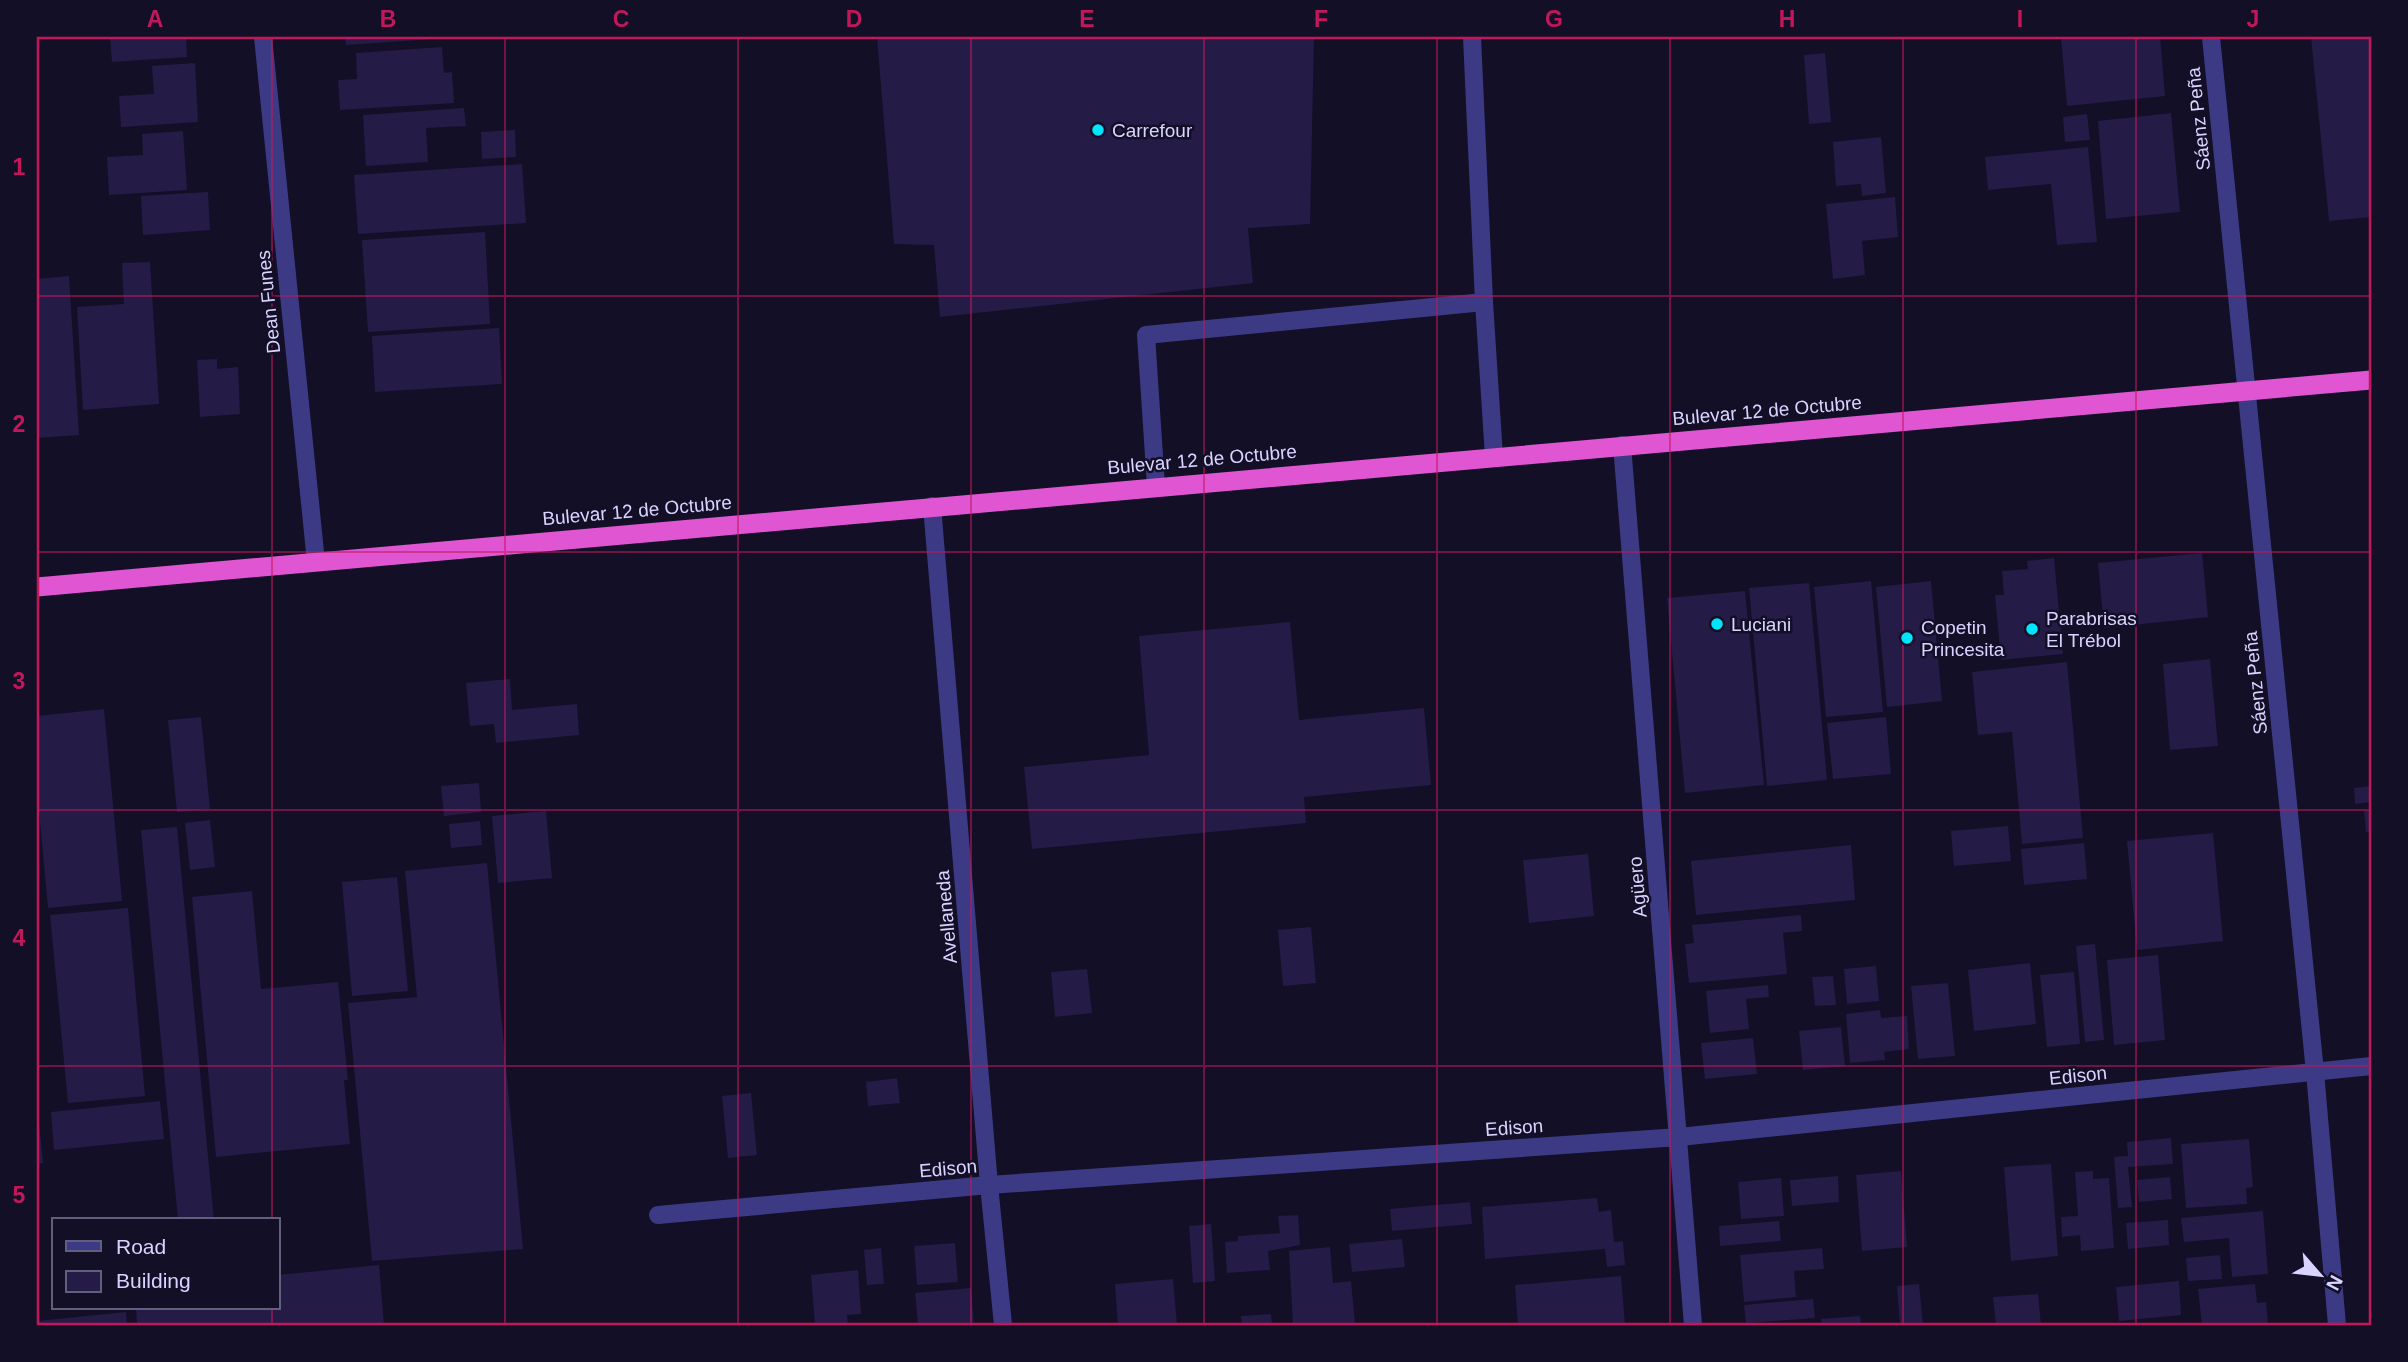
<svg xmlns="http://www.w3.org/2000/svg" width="2408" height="1362" viewBox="0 0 2408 1362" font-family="Arial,sans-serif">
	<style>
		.building { fill: #241b47 }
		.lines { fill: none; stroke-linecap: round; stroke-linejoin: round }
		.service { stroke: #3d3a85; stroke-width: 18 }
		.minor { stroke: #3d3a85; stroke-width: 18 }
		.trunk { stroke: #e055d1; stroke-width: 19 }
		.grid { fill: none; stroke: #c2185b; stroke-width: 2; stroke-opacity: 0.55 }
		.poi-dot { fill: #00e5ff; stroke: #130f26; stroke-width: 2.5 }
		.labels { text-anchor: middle; stroke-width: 5; stroke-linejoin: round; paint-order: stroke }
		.street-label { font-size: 19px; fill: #d9d4ff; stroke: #130f26 }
		.poi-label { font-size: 19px; fill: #d9d4ff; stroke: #130f26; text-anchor: start }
		.neatline { fill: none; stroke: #c2185b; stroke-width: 2.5 }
		.grid-label { font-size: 23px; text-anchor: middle; font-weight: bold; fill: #c2185b }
	</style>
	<rect width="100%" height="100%" fill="#130f26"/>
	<!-- building -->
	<g class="building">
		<polygon points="110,37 186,37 187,57 112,62"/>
		<polygon points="345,37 434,37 434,39 346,45"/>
		<polygon points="877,37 1314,37 1310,224 1248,228 1253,283 940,317 934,245 894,244"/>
		<polygon points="2061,37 2160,37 2165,96 2067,106"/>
		<polygon points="2311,37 2371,37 2371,217 2329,221"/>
		<polygon points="442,47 444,73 452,72 454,103 340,110 338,80 357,79 356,53"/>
		<polygon points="1825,53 1831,122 1809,124 1804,55"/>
		<polygon points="195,63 198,122 121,127 119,96 154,94 152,66"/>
		<polygon points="464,108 466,126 426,128 428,162 366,166 363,115"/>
		<polygon points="2171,113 2180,212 2106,219 2098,121"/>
		<polygon points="2087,114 2090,140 2065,142 2063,117"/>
		<polygon points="515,130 516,157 482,159 481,132"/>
		<polygon points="183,131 187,190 109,195 107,157 143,155 142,134"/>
		<polygon points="1881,137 1886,193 1862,196 1861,184 1836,186 1833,142"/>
		<polygon points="2088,147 2097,242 2057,245 2051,184 1988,190 1985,157"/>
		<polygon points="522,164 526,223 358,234 354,175"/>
		<polygon points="208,192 210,230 143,235 141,196"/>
		<polygon points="1895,197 1898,237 1862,241 1865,275 1833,279 1826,204"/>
		<polygon points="485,232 490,324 368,332 362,240"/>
		<polygon points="150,262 159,404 83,410 77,307 124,304 122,263"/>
		<polygon points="69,276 79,435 37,438 37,279"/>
		<polygon points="499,328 502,384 375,392 372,336"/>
		<polygon points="217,359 217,369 238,367 240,414 200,417 197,360"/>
		<polygon points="2202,553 2208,617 2104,628 2098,563"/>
		<polygon points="2054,558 2063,654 2001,660 1995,595 2004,595 2002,571 2028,569 2027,561"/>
		<polygon points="1871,581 1883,712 1826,717 1814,587"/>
		<polygon points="1931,581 1942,701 1887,707 1876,587"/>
		<polygon points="1809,583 1827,780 1767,786 1749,588"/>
		<polygon points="1745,591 1764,785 1685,793 1667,598"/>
		<polygon points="1290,622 1299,720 1424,708 1431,785 1304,797 1306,823 1032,849 1024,767 1149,755 1139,636"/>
		<polygon points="2210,659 2218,746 2170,750 2163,664"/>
		<polygon points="2067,662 2083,838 2022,844 2012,732 1978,735 1972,672"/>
		<polygon points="510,679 512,710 577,704 579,735 496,743 494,724 470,726 466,683"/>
		<polygon points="104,709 122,901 48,908 37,789 37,716"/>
		<polygon points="201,717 210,809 177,812 168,720"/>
		<polygon points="1886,717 1891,774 1833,779 1827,723"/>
		<polygon points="479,783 481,812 444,816 441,786"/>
		<polygon points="2371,786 2371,802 2355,804 2354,788"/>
		<polygon points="2371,810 2371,831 2366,832 2364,811"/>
		<polygon points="546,811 552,878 498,883 492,816"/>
		<polygon points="210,820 215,867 190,870 185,823"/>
		<polygon points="480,821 482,845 451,848 449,824"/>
		<polygon points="2008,826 2011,861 1954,866 1951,831"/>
		<polygon points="177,827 214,1220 178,1220 141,830"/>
		<polygon points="2213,833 2223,941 2137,950 2127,841"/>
		<polygon points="2084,843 2087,879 2024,885 2021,849"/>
		<polygon points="1851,845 1855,900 1696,915 1691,861"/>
		<polygon points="1588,854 1594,916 1529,923 1523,860"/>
		<polygon points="487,863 523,1249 372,1261 348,1003 417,997 405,871"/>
		<polygon points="397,877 408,991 352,996 342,882"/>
		<polygon points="252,891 261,989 338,982 348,1080 344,1080 350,1144 216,1157 192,897"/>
		<polygon points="128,908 145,1096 68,1103 50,915"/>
		<polygon points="1801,915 1802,931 1783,933 1787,974 1689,983 1685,944 1694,943 1692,925"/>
		<polygon points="1311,927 1316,983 1283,986 1278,930"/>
		<polygon points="2095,944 2104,1040 2085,1042 2076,946"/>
		<polygon points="2158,955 2165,1040 2114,1045 2107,960"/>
		<polygon points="2030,963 2036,1024 1974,1031 1968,970"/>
		<polygon points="1876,966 1879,1001 1847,1004 1844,969"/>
		<polygon points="1087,969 1092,1013 1055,1017 1051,972"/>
		<polygon points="2074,972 2080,1044 2047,1047 2040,975"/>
		<polygon points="1833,976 1836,1005 1815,1006 1812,977"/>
		<polygon points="1948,983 1955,1056 1918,1059 1911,986"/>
		<polygon points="1768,985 1769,997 1746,999 1749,1029 1710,1033 1706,991"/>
		<polygon points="1880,1010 1881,1018 1907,1016 1909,1049 1884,1052 1885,1060 1850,1063 1846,1014"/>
		<polygon points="1841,1027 1845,1066 1803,1070 1799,1031"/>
		<polygon points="1753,1038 1757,1074 1705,1079 1701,1043"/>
		<polygon points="897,1078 900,1103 868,1106 866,1082"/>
		<polygon points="751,1093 757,1155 728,1158 722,1096"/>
		<polygon points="160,1101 164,1139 54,1150 51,1112"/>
		<polygon points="37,1122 39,1122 43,1163 37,1164"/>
		<polygon points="2171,1138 2173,1164 2128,1167 2132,1207 2118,1208 2114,1157 2128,1156 2127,1142"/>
		<polygon points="2249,1139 2253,1187 2246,1188 2247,1204 2186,1208 2181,1144"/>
		<polygon points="2051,1164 2058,1256 2011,1261 2004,1167"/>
		<polygon points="1901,1171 1907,1247 1862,1251 1856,1175"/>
		<polygon points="2093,1171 2093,1179 2109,1178 2114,1248 2081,1251 2080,1235 2062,1237 2061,1217 2078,1216 2075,1172"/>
		<polygon points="1838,1176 1839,1202 1792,1206 1790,1180"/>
		<polygon points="2170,1177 2172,1199 2139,1202 2137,1180"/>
		<polygon points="1781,1178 1784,1216 1741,1219 1738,1182"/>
		<polygon points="1597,1198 1599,1212 1611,1210 1614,1242 1623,1241 1625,1265 1607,1267 1605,1249 1485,1259 1482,1207"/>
		<polygon points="1470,1202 1472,1224 1392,1231 1390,1209"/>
		<polygon points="2263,1211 2268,1274 2232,1277 2229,1238 2184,1242 2181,1218"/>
		<polygon points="1298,1215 1300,1245 1268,1251 1270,1270 1227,1273 1225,1242 1238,1241 1238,1236 1280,1233 1278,1216"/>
		<polygon points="2168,1220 2169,1245 2128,1249 2126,1223"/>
		<polygon points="1779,1221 1781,1241 1720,1246 1719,1226"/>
		<polygon points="1211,1224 1215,1281 1193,1283 1189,1226"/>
		<polygon points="1402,1239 1405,1267 1352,1272 1349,1244"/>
		<polygon points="955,1243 958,1282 917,1285 914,1246"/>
		<polygon points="1330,1247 1333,1283 1351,1281 1355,1323 1293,1325 1289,1251"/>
		<polygon points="881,1248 884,1284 867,1285 864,1250"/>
		<polygon points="1822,1248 1824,1269 1794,1271 1796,1297 1744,1302 1740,1255"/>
		<polygon points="2220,1255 2222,1279 2188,1281 2186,1258"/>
		<polygon points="379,1265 384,1325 137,1325 136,1308 278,1308 278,1275"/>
		<polygon points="858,1270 861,1314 847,1315 848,1325 815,1325 811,1275"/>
		<polygon points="1621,1276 1625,1325 1518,1325 1515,1285"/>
		<polygon points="1173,1279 1177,1325 1118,1325 1115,1284"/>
		<polygon points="2179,1281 2181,1315 2119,1321 2116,1287"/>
		<polygon points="1919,1284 1923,1325 1900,1325 1897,1286"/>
		<polygon points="2255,1284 2257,1303 2266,1302 2268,1325 2202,1325 2198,1289"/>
		<polygon points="971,1288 974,1325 918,1325 915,1293"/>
		<polygon points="2038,1294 2041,1325 1996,1325 1993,1297"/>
		<polygon points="1813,1299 1815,1318 1746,1323 1744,1305"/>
		<polygon points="126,1312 127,1325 37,1325 37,1321"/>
		<polygon points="1271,1314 1272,1325 1242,1325 1241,1316"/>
		<polygon points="1860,1316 1861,1325 1822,1325 1821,1319"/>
	</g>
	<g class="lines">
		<!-- service -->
		<g class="service">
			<polyline points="1472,37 1484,302"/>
			<polyline points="1156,486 1146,335 1484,302 1494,457"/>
		</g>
		<!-- minor -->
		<g class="minor">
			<polyline points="263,37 316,562"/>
			<polyline points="2211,37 2315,1072 2337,1325"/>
			<polyline points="1622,445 1693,1325"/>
			<polyline points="932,506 989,1185 1003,1325"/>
			<polyline points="658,1215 989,1185 1679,1137 2371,1066"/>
		</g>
		<!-- trunk -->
		<polyline class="trunk" points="37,587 2371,380"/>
	</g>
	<!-- grid -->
	<path class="grid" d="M272,37V1220M505,37V1325M738,37V1325M971,37V1325M1204,37V1325M1437,37V1325M1670,37V1325M1903,37V1325M2136,37V1325M37,296H2371M37,552H2371M37,810H2371M37,1066H2371M272,1308V1325"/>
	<!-- markers -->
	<g class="poi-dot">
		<circle cx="1098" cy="130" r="7"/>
		<circle cx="1717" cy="624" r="7"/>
		<circle cx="2032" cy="629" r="7"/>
		<circle cx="1907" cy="638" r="7"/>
	</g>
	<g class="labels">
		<!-- street labels -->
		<g class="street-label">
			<text transform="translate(2198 119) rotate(-96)" y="7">Sáenz Peña</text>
			<text transform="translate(268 302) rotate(-96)" y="7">Dean Funes</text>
			<text transform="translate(1767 410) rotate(-5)" y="7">Bulevar 12 de Octubre</text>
			<text transform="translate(1202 459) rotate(-5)" y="7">Bulevar 12 de Octubre</text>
			<text transform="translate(637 510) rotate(-5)" y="7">Bulevar 12 de Octubre</text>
			<text transform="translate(2255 683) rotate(-96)" y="7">Sáenz Peña</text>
			<text transform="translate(1637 887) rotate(-95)" y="7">Agüero</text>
			<text transform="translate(946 917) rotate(-95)" y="7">Avellaneda</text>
			<text transform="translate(2078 1075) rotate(-6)" y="7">Edison</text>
			<text transform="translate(1514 1127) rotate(-4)" y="7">Edison</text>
			<text transform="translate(948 1168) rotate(-5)" y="7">Edison</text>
		</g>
		<!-- poi labels -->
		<g class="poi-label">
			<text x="1112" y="137">Carrefour</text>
			<text x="2046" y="625">Parabrisas<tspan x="2046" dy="22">El Trébol</tspan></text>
			<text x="1731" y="631">Luciani</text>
			<text x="1921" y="634">Copetin<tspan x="1921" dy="22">Princesita</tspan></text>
		</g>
	</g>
	<!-- border -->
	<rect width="2408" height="1362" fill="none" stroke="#130f26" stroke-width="77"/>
	<!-- legend -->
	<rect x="52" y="1218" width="228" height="91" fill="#130f26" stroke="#625e7d" stroke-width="2"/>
	<rect x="66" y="1241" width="35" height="10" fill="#3d3a85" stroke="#625e7d" stroke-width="2"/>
	<text x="116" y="1254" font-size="21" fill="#d9d4ff">Road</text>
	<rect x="66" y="1271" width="35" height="21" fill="#241b47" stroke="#625e7d" stroke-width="2"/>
	<text x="116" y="1288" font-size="21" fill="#d9d4ff">Building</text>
	<!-- north arrow -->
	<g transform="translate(2320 1275) rotate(118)" stroke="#130f26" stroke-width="5" paint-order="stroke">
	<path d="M0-5L12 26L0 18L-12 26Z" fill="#d9d4ff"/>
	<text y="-10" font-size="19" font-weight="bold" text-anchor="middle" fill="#d9d4ff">N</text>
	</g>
	<rect x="38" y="38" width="2332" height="1286" class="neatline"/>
	<g class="grid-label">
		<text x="155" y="27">A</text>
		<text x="388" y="27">B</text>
		<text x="621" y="27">C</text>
		<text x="854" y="27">D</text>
		<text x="1087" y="27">E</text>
		<text x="1321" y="27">F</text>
		<text x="1554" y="27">G</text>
		<text x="1787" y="27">H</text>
		<text x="2020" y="27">I</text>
		<text x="2253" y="27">J</text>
		<text x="19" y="175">1</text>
		<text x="19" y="432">2</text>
		<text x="19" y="689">3</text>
		<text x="19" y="946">4</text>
		<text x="19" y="1203">5</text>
	</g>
</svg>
